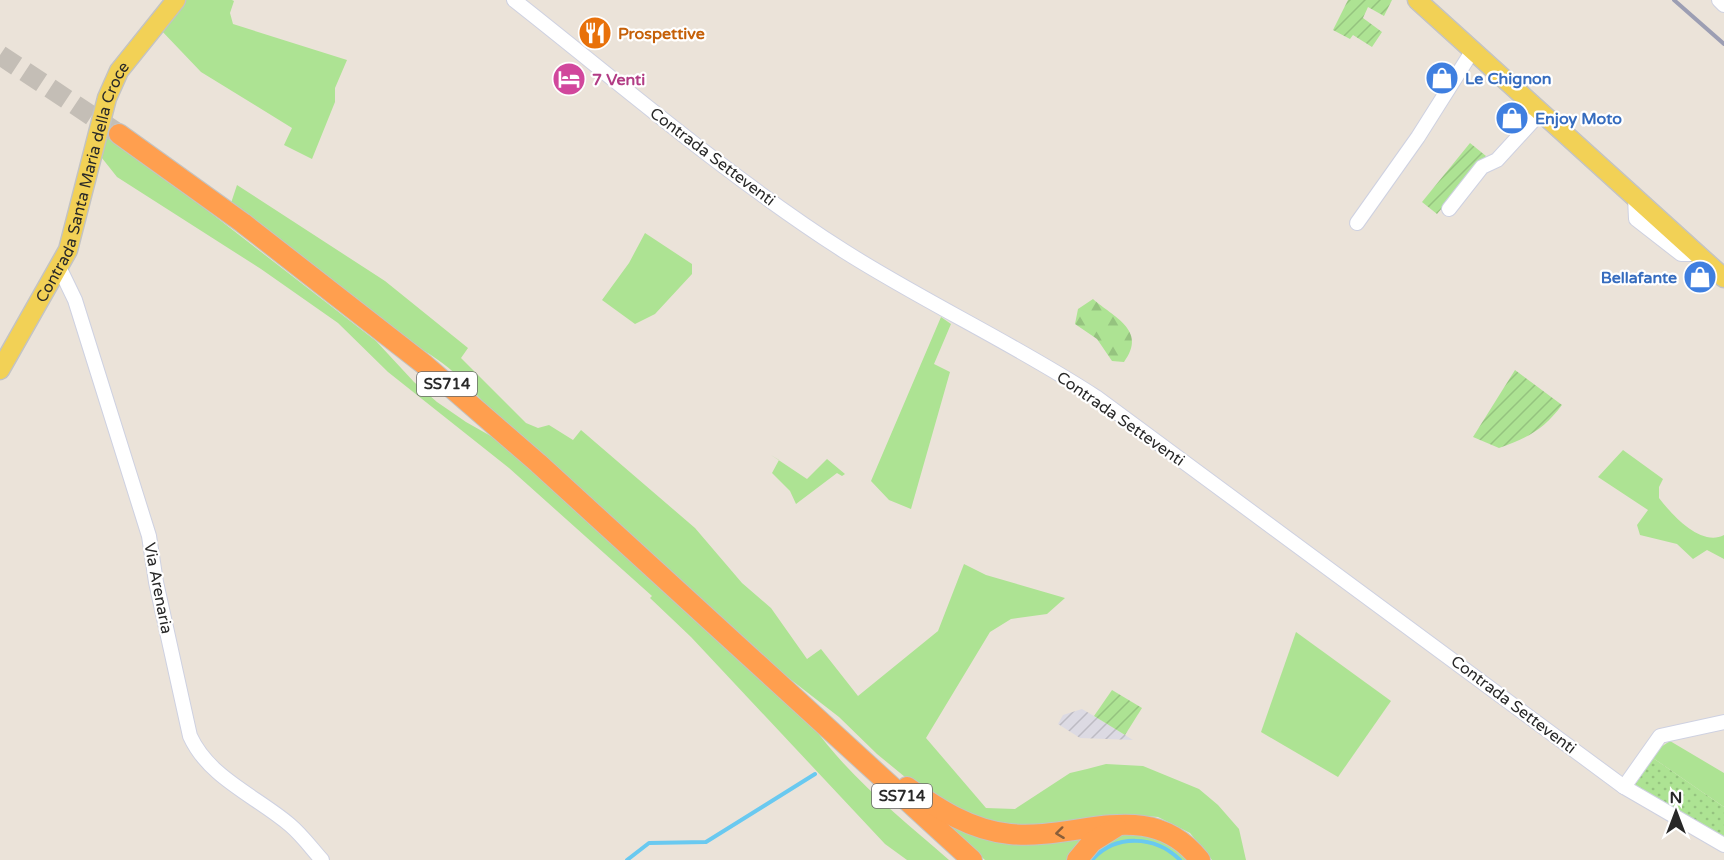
<svg xmlns="http://www.w3.org/2000/svg" width="1724" height="860" viewBox="0 0 1724 860" font-family="'Varela Round',sans-serif">
	<style>
		.industrial { fill: url(#industrial-furrows) }
		.grass { fill: #ade393 }
		.forest { fill: url(#forest-firs) }
		.park { fill: url(#park-dots) }
		.garden { fill: url(#garden-furrows) }
		.lines { fill: none; stroke-linecap: round; stroke-linejoin: round }
		.stream { stroke: #69c9f0; stroke-width: 4 }
		.highway-tunnel { stroke: #c4beb6; stroke-width: 20; stroke-dasharray: 20 10; stroke-linecap: butt }
		.minor-casing { stroke: #ced1e1; stroke-width: 16 }
		.major-casing { stroke: #c3c3c3; stroke-width: 21 }
		.highway-casing { stroke: #c3c3c3; stroke-width: 22 }
		.minor { stroke: #fff; stroke-width: 14 }
		.major { stroke: #f2d156; stroke-width: 18 }
		.highway { stroke: #ff9f4f; stroke-width: 20 }
		.rail { stroke: #9c9eb3; stroke-width: 4 }
		.oneway { stroke: #895e3a }
		.labels { text-anchor: middle; stroke-width: 4.5; stroke-linejoin: round; paint-order: stroke }
		.shield { fill: #fff; stroke: #686868; stroke-width: 1.5 }
		.shield-label { font-size: 15px; font-weight: bold; fill: #282828 }
		.food-label { font-size: 16px; font-weight: bold; fill: #c56008; stroke: #fff; text-anchor: start }
		.shop-label { font-size: 16px; font-weight: bold; fill: #366cbe; stroke: #fff; text-anchor: start }
		.hotel-label { font-size: 16px; font-weight: bold; fill: #b23c85; stroke: #fff; text-anchor: start }
		.street-label { font-size: 16px; fill: #282828; stroke: #fff }
	</style>
	<defs>
		<pattern id="industrial-furrows" width="10" height="10" patternUnits="userSpaceOnUse" patternTransform="scale(1.5)"><rect width="10" height="10" fill="#dcdae3"/><path d="M-1 1l2-2M0 10L10 0M9 11l2-2" fill="none" stroke="#bdbbc3"/></pattern>
		<pattern id="forest-firs" width="22" height="20" patternUnits="userSpaceOnUse" patternTransform="scale(1.5)"><rect width="22" height="20" fill="#ade393"/><path d="M5 1l3.5 6h-7zM16 11l3.5 6h-7z" fill="#95c37f"/></pattern>
		<pattern id="park-dots" width="8" height="8" patternUnits="userSpaceOnUse" patternTransform="scale(1.5)"><rect width="8" height="8" fill="#ade393"/><path d="M2 2h.1M6 6h.1" fill="none" stroke="#95c37f" stroke-width="1.8" stroke-linecap="round"/></pattern>
		<pattern id="garden-furrows" width="10" height="10" patternUnits="userSpaceOnUse" patternTransform="scale(1.5)"><rect width="10" height="10" fill="#ade393"/><path d="M-1 1l2-2M0 10L10 0M9 11l2-2" fill="none" stroke="#95c37f"/></pattern>
	</defs>
	<rect width="100%" height="100%" fill="#ebe3d9"/>
	<!-- industrial -->
	<polygon class="industrial" points="1082,709 1094,716 1133,740 1080,738 1058,724 1063,715"/>
	<!-- grass -->
	<g class="grass">
		<polygon points="182,0 232,0 234,1 230,13 233,24 347,60 335,88 335,102 312,159 284,145 292,128 201,72 159,28"/>
		<path d="M103,135L185,193L376,341L414,382L437,402L466,422L496,439L516,456L813,726C850,778 901,818 949,860H907L885,844L691,637L650,598L652,596L509,468L388,372L338,323L261,269L117,177L98,153Z"/>
		<path d="M237,185L385,281L468,348L461,358L526,423L538,428L549,425L573,440L581,430L695,528L742,583L771,608L807,659L821,649L858,696L938,631L964,564L986,575L1065,598L1047,614L1011,619L990,632L926,738L986,808L1015,809L1070,773L1087,769L1106,764L1143,766L1199,789L1218,805L1239,829L1246,860H1212L1190,833L1158,817L1121,814L1077,824L1004,828L933,800L877,754L839,717L736,637L497,420C472,385 441,357 402,339L231,203Z"/>
		<polygon points="645,233 692,264 692,274 655,314 635,324 602,300 629,263"/>
		<polygon points="941,317 951,324 934,364 950,372 911,509 889,500 871,481"/>
		<path d="M1623,450L1663,479L1659,487V498C1672,515 1701,547 1724,535V559L1707,550L1693,559L1677,544L1640,535L1637,525L1648,510L1598,477Z"/>
		<polygon points="771,455 807,479 827,459 845,474 842,476 837,473 796,504 790,491 772,473 779,460"/>
		<polygon points="1296,632 1391,701 1338,777 1261,732"/>
		<polygon points="1670,741 1724,773 1724,807 1653,758 1661,747"/>
		<polygon points="946,821 1090,837 1071,860 985,860 946,825"/>
		<path d="M1126,834C1151,835 1170,842 1188,860H1085C1095,847 1110,838 1126,834Z"/>
	</g>
	<!-- forest -->
	<path class="forest" d="M1093,299C1113,317 1148,330 1124,362L1112,361L1097,339L1075,324L1078,309Z"/>
	<!-- park -->
	<polygon class="park" points="1653,758 1724,807 1724,839 1634,786"/>
	<!-- garden -->
	<g class="garden">
		<polygon points="1348,0 1392,0 1384,16 1368,7 1363,18 1382,32 1372,47 1353,35 1350,39 1333,30"/>
		<polygon points="1470,143 1486,156 1437,214 1422,202"/>
		<path d="M1515,370L1562,405C1544,429 1528,438 1499,448L1473,437Z"/>
		<polygon points="1112,690 1142,708 1125,735 1094,716"/>
	</g>
	<g class="lines">
		<!-- stream -->
		<g class="stream">
			<polyline points="627,860 649,843 706,842 815,774"/>
			<path d="M1092,860C1115,834 1155,835 1180,860"/>
		</g>
		<!-- highway-tunnel -->
		<polyline class="highway-tunnel" points="0,55 119,134"/>
		<defs>
			<g id="minor">
				<path d="M514,0C622,85 727,176 844,251C926,303 1015,344 1096,397L1624,787L1724,845"/>
				<polyline points="1719,0 1724,5"/>
				<polyline points="1635,197 1636,219 1681,254 1698,254"/>
				<polyline points="1449,209 1482,167 1497,160 1541,112"/>
				<polyline points="1357,223 1418,137 1473,50"/>
				<path d="M60,269L75,300L149,536L156,582L190,736C209,778 256,796 290,825C302,835 312,849 322,860"/>
				<polyline points="1624,787 1660,736 1724,722"/>
			</g>
			<g id="major">
				<polyline points="1417,0 1724,278"/>
				<path id="s1" d="M0,370L68,250L107,98L119,71L176,0"/>
			</g>
			<g id="highway">
				<polyline points="119,134 243,223 425,365 538,463 972,860"/>
				<path d="M907,787C939,809 970,830 1010,834C1078,841 1149,795 1200,860"/>
				<polyline points="1077,860 1092,842 1116,827"/>
			</g>
		</defs>
		<!-- minor casing -->
		<use href="#minor" class="minor-casing"/>
		<!-- major casing -->
		<use href="#major" class="major-casing"/>
		<!-- highway casing -->
		<use href="#highway" class="highway-casing"/>
		<!-- minor -->
		<use href="#minor" class="minor"/>
		<!-- major -->
		<use href="#major" class="major"/>
		<!-- highway -->
		<use href="#highway" class="highway"/>
		<!-- rail -->
		<polyline class="rail" points="1674,0 1724,44"/>
	</g>
	<!-- one-way arrows -->
	<defs><path id="oneway-chevron" d="M-2-3.5L2.5 0L-2 3.5" fill="none" stroke-width="1.6" stroke-linecap="round" stroke-linejoin="round" transform="scale(1.5)"/></defs>
	<use class="oneway" href="#oneway-chevron" transform="translate(1060 833) rotate(173)"/>
	<!-- icons -->
	<defs>
		<symbol id="restaurant-disc" viewBox="-11 -11 22 22"><circle r="9.5" fill="#e8710a" stroke="#fff"/><path d="M-5-6h1v4h1v-4h1v4h1v-4h1v5L-1.5 .5V6h-2V.5L-5-1ZM5-6V6H3V1.5H1.5Q1.5-4 5-6Z" fill="#fff"/></symbol>
		<symbol id="shop-disc" viewBox="-11 -11 22 22"><circle r="9.5" fill="#3f7fe0" stroke="#fff"/><path d="M-5-2.5h2.3a2.7 3.5 0 0 1 5.4 0H5L5.5 6h-11ZM-1.5-2.5h3a1.5 2.3 0 0 0-3 0Z" fill="#fff"/></symbol>
		<symbol id="hotel-disc" viewBox="-11 -11 22 22"><circle r="9.5" fill="#d1479c" stroke="#fff"/><path d="M-6-4.5h1.5V1H6V5H4.5V3h-9V5H-6ZM-4 0a1.8 1.8 0 1 1 3.6 0ZM.5 0V-2.5h3Q6-2.5 6 0Z" fill="#fff"/></symbol>
	</defs>
	<g fill-rule="evenodd">
		<use href="#restaurant-disc" x="576" y="14" width="38" height="38"/>
		<use href="#shop-disc" x="1423" y="59" width="38" height="38"/>
		<use href="#hotel-disc" x="550" y="60" width="38" height="38"/>
		<use href="#shop-disc" x="1493" y="99" width="38" height="38"/>
		<use href="#shop-disc" x="1681" y="258" width="38" height="38"/>
	</g>
	<g class="labels">
		<!-- shield labels -->
		<g class="shield">
			<rect x="417" y="372" width="60" height="24" rx="4.5"/>
			<rect x="872" y="784" width="60" height="24" rx="4.5"/>
		</g>
		<g class="shield-label">
			<text x="447" y="389">SS714</text>
			<text x="902" y="801">SS714</text>
		</g>
		<!-- food labels -->
		<g class="food-label">
			<text x="618" y="39">Prospettive</text>
		</g>
		<!-- shop labels -->
		<g class="shop-label">
			<text x="1465" y="84">Le Chignon</text>
			<text x="1535" y="124">Enjoy Moto</text>
			<text x="1677" y="283" text-anchor="end">Bellafante</text>
		</g>
		<!-- hotel labels -->
		<g class="hotel-label">
			<text x="592" y="85">7 Venti</text>
		</g>
		<!-- street labels -->
		<g class="street-label">
			<text transform="translate(713 156) rotate(37)" y="6">Contrada Setteventi</text>
			<text dy="6" stroke="none"><textPath href="#s1" startOffset="207">Contrada Santa Maria della Croce</textPath></text>
			<text transform="translate(1121 418) rotate(35)" y="6">Contrada Setteventi</text>
			<text transform="translate(159 588) rotate(79)" y="6">Via Arenaria</text>
			<text transform="translate(1514 704) rotate(37)" y="6">Contrada Setteventi</text>
		</g>
	</g>
	<!-- north arrow -->
	<g transform="translate(1676 812)" stroke="#ffffff" stroke-width="4.5" paint-order="stroke">
	<path d="M0-4.5L10 22L0 15L-10 22Z" fill="#282828"/>
	<text y="-9" font-size="16" font-weight="bold" text-anchor="middle" fill="#282828">N</text>
	</g>
</svg>
